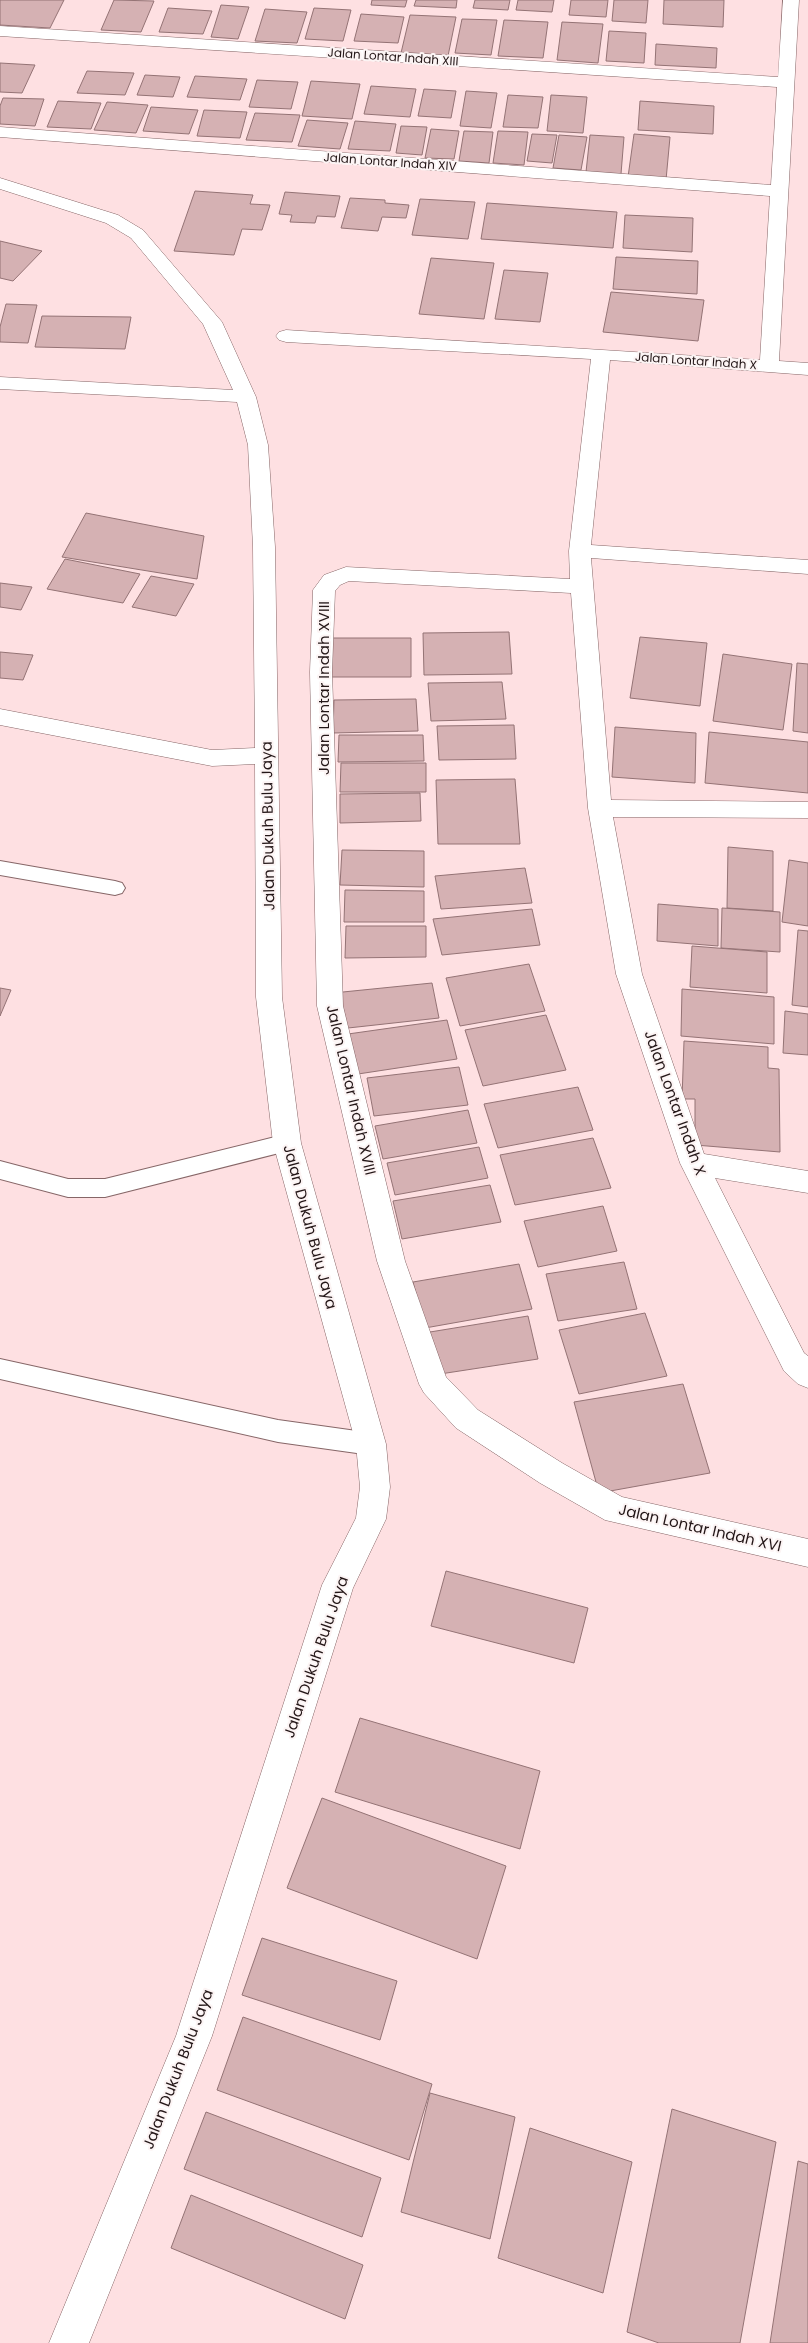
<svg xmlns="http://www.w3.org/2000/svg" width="808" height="2343" viewBox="0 0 808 2343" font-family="Poppins,sans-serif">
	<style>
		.building { fill: #d5b1b3; stroke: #947375 }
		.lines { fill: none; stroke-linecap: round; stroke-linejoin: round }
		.lane-casing { stroke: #866667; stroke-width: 2 }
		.street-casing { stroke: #866667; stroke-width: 1 }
		.lane { fill: #fff; fill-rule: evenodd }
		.street { fill: #fff; fill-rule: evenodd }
		.labels { text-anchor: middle; stroke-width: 4; stroke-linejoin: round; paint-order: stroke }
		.far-street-label { font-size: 12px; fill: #231617; stroke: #fcf4f4 }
		.street-label { font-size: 15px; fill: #231617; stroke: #fcf4f4 }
	</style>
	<rect width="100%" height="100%" fill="#fee0e2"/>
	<!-- building -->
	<g class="building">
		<polygon points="0,0 64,0 50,28 0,25"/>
		<polygon points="114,0 154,1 141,32 101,30"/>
		<polygon points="372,0 407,0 405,7 371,5"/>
		<polygon points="416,0 457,0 456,8 414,6"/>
		<polygon points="475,0 510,0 508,10 473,8"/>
		<polygon points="518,0 554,0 552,12 516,10"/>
		<polygon points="571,0 608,0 606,17 569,15"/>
		<polygon points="614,0 648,0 646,23 612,21"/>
		<polygon points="664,0 724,0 723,27 663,24"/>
		<polygon points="221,5 249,7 238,39 211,37"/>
		<polygon points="168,8 212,11 203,34 159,32"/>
		<polygon points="314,8 351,10 343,41 305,39"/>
		<polygon points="265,9 307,12 297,43 255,41"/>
		<polygon points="361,14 404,17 398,43 354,41"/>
		<polygon points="410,15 456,17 448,56 401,53"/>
		<polygon points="462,19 497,20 491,55 455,53"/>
		<polygon points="504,20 548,22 543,58 498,56"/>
		<polygon points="562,22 603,24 598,63 557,60"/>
		<polygon points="609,31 646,33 644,63 606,61"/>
		<polygon points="656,44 717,48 716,68 655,65"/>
		<polygon points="0,63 35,65 22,93 0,92"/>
		<polygon points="87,71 134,73 125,95 77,93"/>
		<polygon points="145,75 180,77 173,97 137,95"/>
		<polygon points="195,76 247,79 240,100 187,97"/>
		<polygon points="257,80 298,82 291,109 249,107"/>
		<polygon points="311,81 360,84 352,119 302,116"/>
		<polygon points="371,86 416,89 410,117 364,114"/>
		<polygon points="424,89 456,91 451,118 418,116"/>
		<polygon points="466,91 497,93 491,128 460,126"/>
		<polygon points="508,95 543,97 538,128 503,127"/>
		<polygon points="551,95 587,97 583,133 547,131"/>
		<polygon points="3,98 44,99 35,126 0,124 0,106"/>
		<polygon points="58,101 101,103 91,129 47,127"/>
		<polygon points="640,101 714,106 713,134 638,130"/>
		<polygon points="107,102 148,105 136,133 94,130"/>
		<polygon points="151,107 198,110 189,134 143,131"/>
		<polygon points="204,110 247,112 240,138 197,136"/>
		<polygon points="255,113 300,115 292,142 246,140"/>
		<polygon points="307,120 348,123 340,149 298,146"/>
		<polygon points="355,121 396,124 390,151 348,149"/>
		<polygon points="401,126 427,127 422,155 396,153"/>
		<polygon points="431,129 459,131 454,159 425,158"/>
		<polygon points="464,131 493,132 489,163 459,161"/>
		<polygon points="498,131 528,132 524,165 493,163"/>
		<polygon points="532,134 557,135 552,163 527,161"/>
		<polygon points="634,134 670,137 666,180 628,177"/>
		<polygon points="559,135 587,137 581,170 553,168"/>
		<polygon points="590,135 624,137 621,174 586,172"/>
		<polygon points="195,191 253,195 250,204 270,205 262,230 242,229 234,255 174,251"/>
		<polygon points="285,192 340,196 335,217 317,216 315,223 290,222 292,215 279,214"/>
		<polygon points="350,198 385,200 385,203 409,205 406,218 382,217 378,231 341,228"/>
		<polygon points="420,199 475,202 468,239 412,235"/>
		<polygon points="487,203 617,212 613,248 481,239"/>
		<polygon points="625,215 693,218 692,252 623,248"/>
		<polygon points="0,241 42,251 13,281 0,278"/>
		<polygon points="616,257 698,261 697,294 613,289"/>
		<polygon points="431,258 494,263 484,319 419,314"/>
		<polygon points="504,270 548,273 540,322 495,319"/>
		<polygon points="611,292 704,300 698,341 603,332"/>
		<polygon points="6,304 37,305 28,343 0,342 0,327"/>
		<polygon points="42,316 131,317 125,349 35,347"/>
		<polygon points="86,513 204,536 197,579 62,557"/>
		<polygon points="65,559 140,574 123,603 47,589"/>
		<polygon points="151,576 194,584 176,616 132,607"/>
		<polygon points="0,583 32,587 21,610 0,607"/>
		<polygon points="509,632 512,674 424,675 423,633"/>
		<polygon points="640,637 707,643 700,706 630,698"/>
		<polygon points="329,638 411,638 411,677 327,677"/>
		<polygon points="0,652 33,655 23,680 0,678"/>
		<polygon points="723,654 792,664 783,730 713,721"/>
		<polygon points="797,663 808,664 808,733 793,731"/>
		<polygon points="502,682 506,719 431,721 428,683"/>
		<polygon points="416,699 418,731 333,733 334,700"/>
		<polygon points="514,725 516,759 439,760 437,726"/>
		<polygon points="615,727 696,733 695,783 612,777"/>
		<polygon points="709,732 808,742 808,793 705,783"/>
		<polygon points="339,735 423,735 424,761 338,762"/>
		<polygon points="341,763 426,763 426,792 340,792"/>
		<polygon points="515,779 520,844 438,844 436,780"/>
		<polygon points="420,793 421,821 340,823 340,794"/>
		<polygon points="728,847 773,851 773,911 727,908"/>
		<polygon points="342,850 424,851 424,887 340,885"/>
		<polygon points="789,860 808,863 808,926 782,922"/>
		<polygon points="525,868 532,903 441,909 435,876"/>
		<polygon points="345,890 424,891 424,922 344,922"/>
		<polygon points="658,904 718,909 718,946 657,941"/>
		<polygon points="722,908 780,912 780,952 721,948"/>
		<polygon points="532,909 540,945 442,955 433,919"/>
		<polygon points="346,926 426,926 426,957 345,958"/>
		<polygon points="798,930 808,931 808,1007 792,1005"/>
		<polygon points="692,946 767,952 767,993 690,987"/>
		<polygon points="529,964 545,1011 460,1026 446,978"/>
		<polygon points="432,983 439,1018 339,1029 333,993"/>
		<polygon points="0,988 11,990 0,1016"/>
		<polygon points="682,989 774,997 774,1044 681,1036"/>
		<polygon points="785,1011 808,1014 808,1055 783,1053"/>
		<polygon points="546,1015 566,1070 483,1086 465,1030"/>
		<polygon points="447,1020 457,1059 358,1074 348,1034"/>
		<polygon points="684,1041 768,1047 768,1068 779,1069 780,1152 695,1145 695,1099 682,1099"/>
		<polygon points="459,1067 468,1105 374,1116 367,1078"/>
		<polygon points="578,1087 593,1130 498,1148 484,1104"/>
		<polygon points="468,1110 477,1143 383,1159 375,1126"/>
		<polygon points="593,1138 611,1188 515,1205 500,1155"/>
		<polygon points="479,1147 488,1178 395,1195 387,1163"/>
		<polygon points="490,1185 501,1222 402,1239 393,1201"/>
		<polygon points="603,1206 617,1251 538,1267 524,1221"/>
		<polygon points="624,1262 637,1309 558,1321 546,1274"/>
		<polygon points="519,1264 532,1309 425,1328 413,1282"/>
		<polygon points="645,1313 667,1376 579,1394 559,1330"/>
		<polygon points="528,1316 538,1359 440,1374 430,1332"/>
		<polygon points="683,1384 710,1473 599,1493 574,1402"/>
		<polygon points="446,1571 588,1608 574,1663 431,1626"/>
		<polygon points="360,1718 540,1771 520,1849 335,1792"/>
		<polygon points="322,1798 506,1866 477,1959 287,1888"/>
		<polygon points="262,1938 397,1981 380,2040 242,1995"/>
		<polygon points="243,2017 432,2084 409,2160 217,2090"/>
		<polygon points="430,2093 515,2117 490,2239 401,2212"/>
		<polygon points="672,2109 776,2142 740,2343 659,2343 627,2332"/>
		<polygon points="206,2112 381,2178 362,2237 184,2169"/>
		<polygon points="530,2128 632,2162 603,2293 498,2258"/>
		<polygon points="798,2161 808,2164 808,2343 770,2343"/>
		<polygon points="191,2195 363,2265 345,2319 171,2248"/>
	</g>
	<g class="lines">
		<defs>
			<g id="lane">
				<polygon points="0,861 115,881 122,883 125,888 122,893 115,895 0,875"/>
				<polygon points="287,1134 295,1137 298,1143 295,1149 105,1197 68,1197 0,1179 0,1161 68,1179 105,1179"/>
				<polygon points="0,1359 278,1420 371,1433 380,1436 383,1444 380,1452 371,1455 278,1442 0,1379"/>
			</g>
			<g id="street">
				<polygon points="783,0 799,0 779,361 808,363 808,375 610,360 591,545 808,560 808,574 591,558 611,800 808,802 808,818 613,817 642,974 704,1154 808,1171 808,1193 715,1178 804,1353 808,1356 808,1388 798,1384 784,1371 680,1163 616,974 588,808 571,593 349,581 340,585 335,591 332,672 343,1006 405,1261 446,1377 478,1410 562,1463 622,1497 808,1539 808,1567 605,1520 540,1483 456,1428 424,1393 419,1384 377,1261 317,1006 310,672 313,590 324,575 346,567 570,579 569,551 591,359 286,342 279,340 276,336 279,332 286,330 760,360 770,196 0,137 0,127 771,185 777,87 0,36 0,26 778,77"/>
				<polygon points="0,178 118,215 143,230 222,322 256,397 268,445 275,547 282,997 301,1143 386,1444 390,1487 386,1519 353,1588 212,2036 89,2343 49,2343 176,2036 322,1585 356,1518 360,1487 356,1444 273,1143 256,997 255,764 212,766 0,725 0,709 212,750 255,748 253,547 248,445 237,402 0,389 0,377 233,390 203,324 131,238 106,223 0,189"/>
			</g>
		</defs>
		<!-- lane casing -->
		<use href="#lane" class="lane-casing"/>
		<!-- street casing -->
		<use href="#street" class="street-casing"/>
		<!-- lane -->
		<use href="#lane" class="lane"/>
		<!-- street -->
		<use href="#street" class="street"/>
	</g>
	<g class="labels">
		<!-- far-street labels -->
		<g class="far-street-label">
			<text transform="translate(393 57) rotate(4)" y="4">Jalan Lontar Indah XIII</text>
			<text transform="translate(390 162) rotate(4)" y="4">Jalan Lontar Indah XIV</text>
			<text transform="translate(696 361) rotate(4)" y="4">Jalan Lontar Indah X</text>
		</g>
		<!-- street labels -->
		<g class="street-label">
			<text transform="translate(324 688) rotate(-90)" y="5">Jalan Lontar Indah XVIII</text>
			<text transform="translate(268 826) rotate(-91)" y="5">Jalan Dukuh Bulu Jaya</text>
			<text transform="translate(351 1090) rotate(77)" y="5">Jalan Lontar Indah XVIII</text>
			<text transform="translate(675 1103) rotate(70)" y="5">Jalan Lontar Indah X</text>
			<text transform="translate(310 1227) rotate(75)" y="5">Jalan Dukuh Bulu Jaya</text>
			<text transform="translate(700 1528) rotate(13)" y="5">Jalan Lontar Indah XVI</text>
			<text transform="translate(316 1657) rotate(-71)" y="5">Jalan Dukuh Bulu Jaya</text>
			<text transform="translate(178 2069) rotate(-69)" y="5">Jalan Dukuh Bulu Jaya</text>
		</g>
	</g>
</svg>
